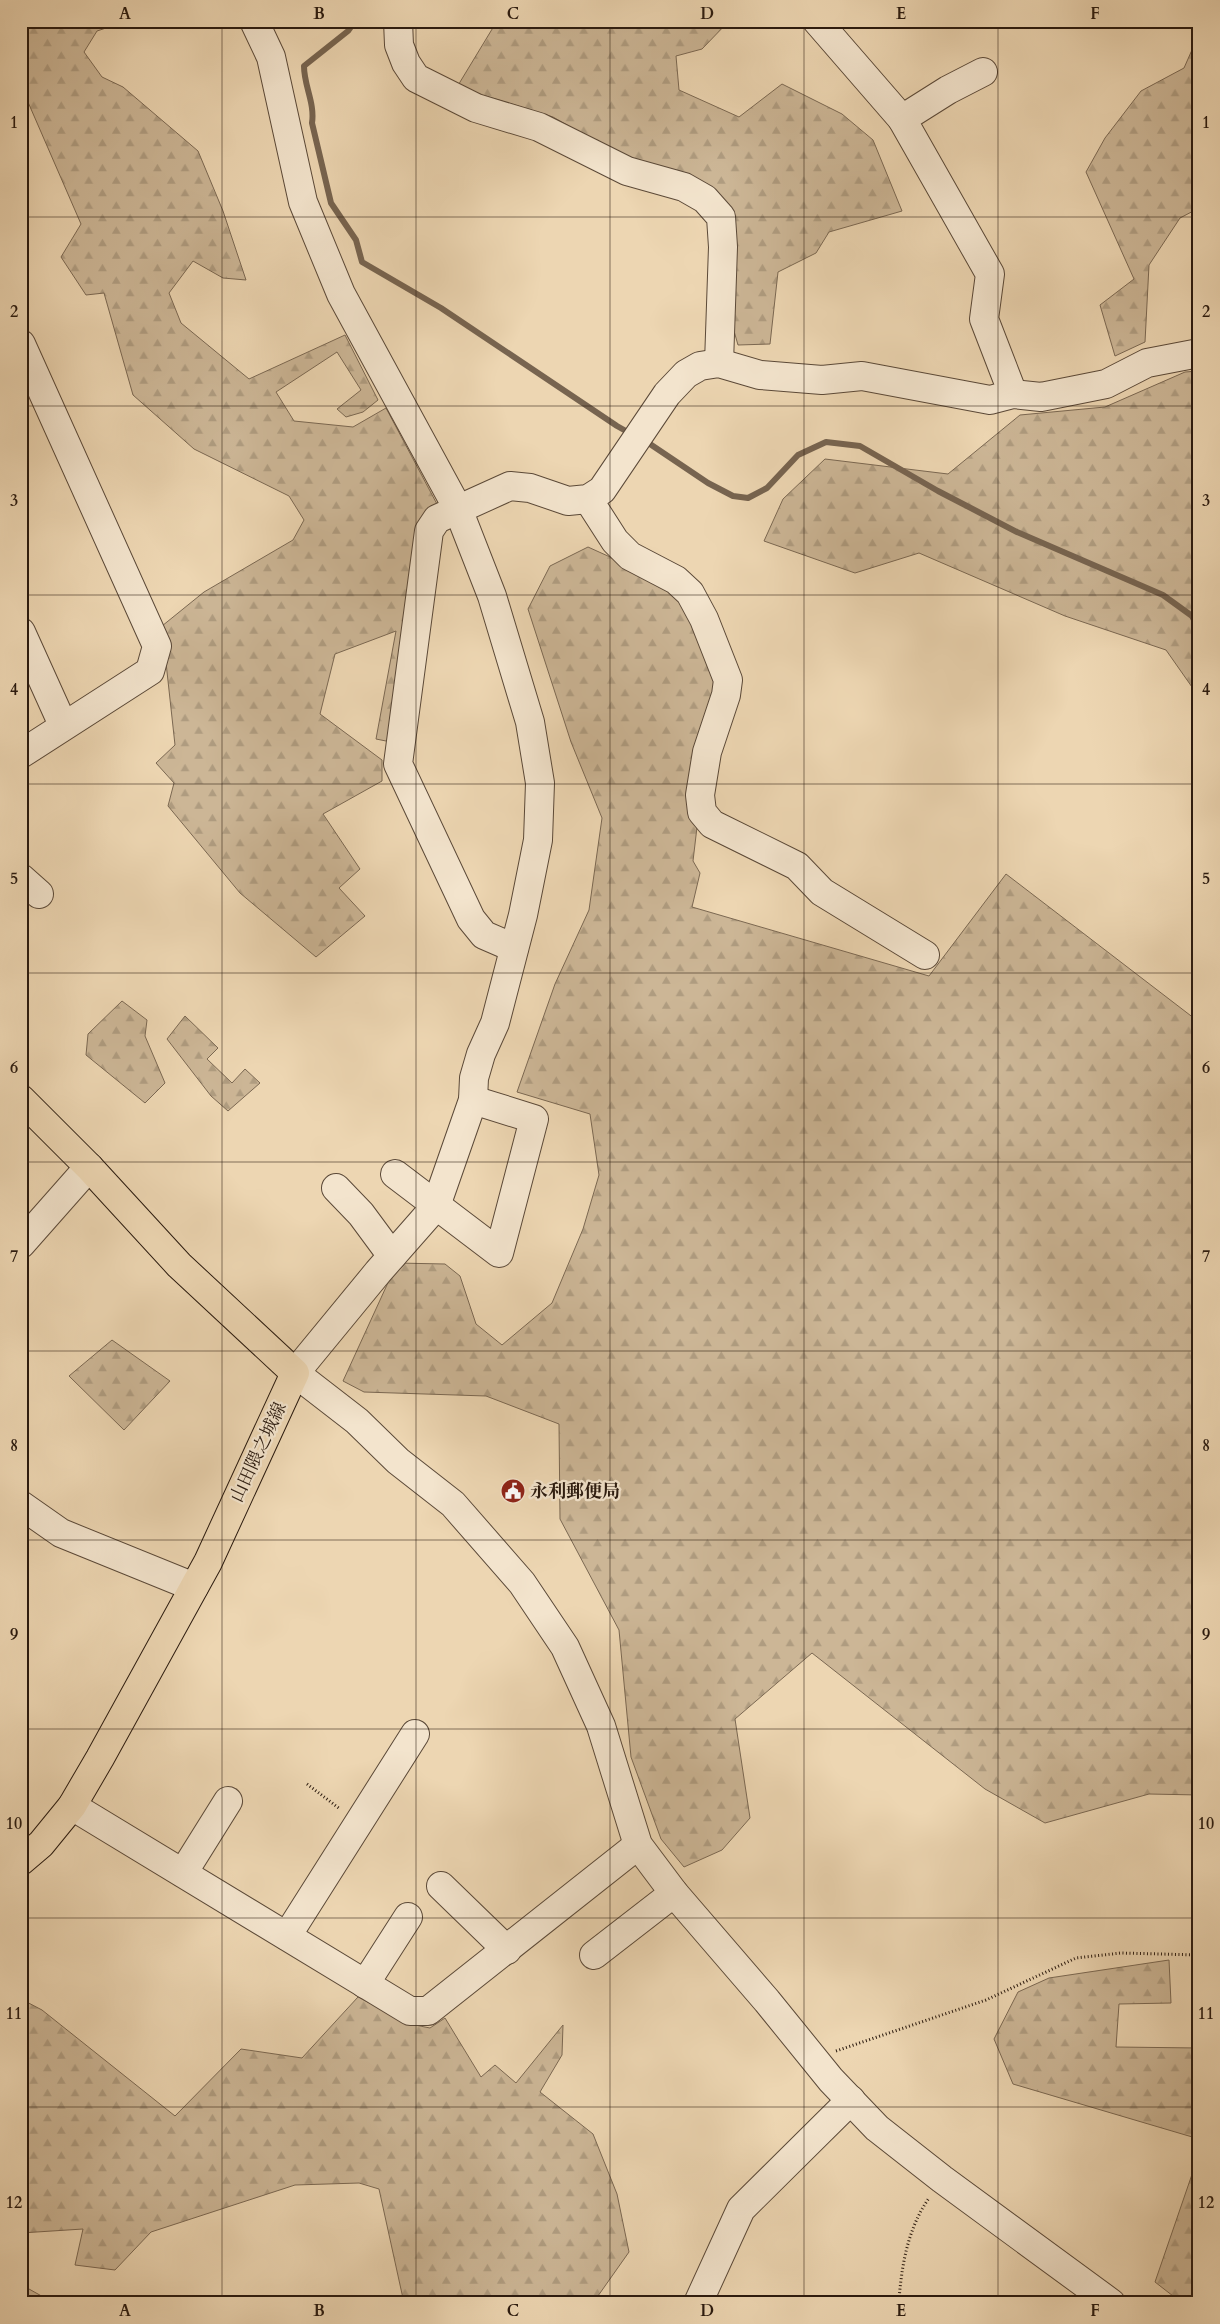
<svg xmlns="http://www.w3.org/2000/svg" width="1220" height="2324" viewBox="0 0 1220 2324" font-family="Cardo,'Noto Serif JP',serif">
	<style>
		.forest { fill: url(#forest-firs); stroke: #7b6852 }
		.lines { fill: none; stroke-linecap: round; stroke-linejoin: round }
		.stream { stroke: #776450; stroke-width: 6 }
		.minor-casing { stroke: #5b4938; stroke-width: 30 }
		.major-casing { stroke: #2a1a0f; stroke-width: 30 }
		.path { stroke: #2a1a0f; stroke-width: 3; stroke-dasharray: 1 2.5; stroke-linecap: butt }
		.minor { stroke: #f3e4cd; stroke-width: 28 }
		.major { stroke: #edd6b2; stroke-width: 28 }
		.grid { fill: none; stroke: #2a1a0f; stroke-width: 1; stroke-opacity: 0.55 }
		.labels { text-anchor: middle; stroke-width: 4.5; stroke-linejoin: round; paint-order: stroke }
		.street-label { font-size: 18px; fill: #2a1a0f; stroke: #f3e4cd }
		.poi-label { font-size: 18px; font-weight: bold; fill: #2a1a0f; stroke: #f3e4cd; text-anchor: start }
		.neatline { fill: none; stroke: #2a1a0f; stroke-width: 2 }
		.grid-label { font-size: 16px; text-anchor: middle; font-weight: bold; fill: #2a1a0f }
	</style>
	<defs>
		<pattern id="forest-firs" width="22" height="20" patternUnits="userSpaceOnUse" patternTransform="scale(1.25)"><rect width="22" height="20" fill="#ccb696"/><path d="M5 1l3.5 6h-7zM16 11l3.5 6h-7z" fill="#af9c80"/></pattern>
	</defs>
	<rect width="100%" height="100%" fill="#edd6b2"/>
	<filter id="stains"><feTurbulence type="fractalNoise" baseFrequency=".004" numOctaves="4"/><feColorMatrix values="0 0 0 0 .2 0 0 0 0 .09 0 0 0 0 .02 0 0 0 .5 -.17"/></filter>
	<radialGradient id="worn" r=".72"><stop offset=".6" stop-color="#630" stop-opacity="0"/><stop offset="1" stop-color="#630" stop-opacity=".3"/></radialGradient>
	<!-- forest -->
	<g class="forest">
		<polygon points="21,21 111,21 112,26 97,31 84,52 102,77 123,87 198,151 223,211 246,280 223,278 193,261 169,293 181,323 249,379 345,335 378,400 363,412 346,417 337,409 361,390 337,352 276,392 294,421 353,427 386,408 438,506 391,742 376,739 396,631 335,654 320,714 382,760 382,781 323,814 360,869 339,888 365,916 316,957 240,893 168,806 174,783 156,763 175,745 162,626 204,592 293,540 304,520 289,496 194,449 133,395 104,293 86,295 61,257 81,224 21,86"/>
		<polygon points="497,21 729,21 702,49 676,56 679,90 739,117 782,84 842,114 873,140 902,211 829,232 816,253 778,272 770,344 738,345 732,324 735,219 723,202 637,165 553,117 457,87"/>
		<polygon points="1199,34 1199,208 1180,218 1149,265 1145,342 1115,356 1100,305 1134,279 1086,172 1105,138 1141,91 1184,68"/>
		<polygon points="1199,371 1199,697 1166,650 1065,616 919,553 855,573 764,541 783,499 825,459 948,474 1020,415 1105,407 1185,372"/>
		<polygon points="588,547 641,571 685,602 714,683 693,861 700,873 692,907 929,976 1006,874 1199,1022 1199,1795 1149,1794 1045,1823 985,1789 812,1653 735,1719 750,1818 722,1850 684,1867 661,1839 631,1757 619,1630 560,1519 559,1424 486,1396 364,1392 343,1381 397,1263 445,1264 460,1276 476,1324 502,1345 552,1303 583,1229 599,1175 590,1114 517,1092 555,984 589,910 602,818 571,742 528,609 550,566"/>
		<polygon points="122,1001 147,1020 145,1036 165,1083 145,1103 86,1055 88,1034"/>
		<polygon points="185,1016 218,1048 207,1059 232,1083 245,1069 260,1083 228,1111 211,1096 167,1039"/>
		<polygon points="112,1340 170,1381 124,1430 69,1376"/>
		<polygon points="1169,1960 1171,2003 1119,2004 1116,2047 1199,2048 1199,2139 1013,2084 994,2039 1018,1992 1049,1978"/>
		<polygon points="358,1997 410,2024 430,2028 445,2018 481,2077 495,2065 516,2083 563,2025 562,2055 540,2092 593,2134 617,2194 629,2252 593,2303 404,2303 379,2189 359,2183 295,2185 151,2232 115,2270 75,2265 83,2229 21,2233 21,1999 42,2010 175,2116 241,2049 302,2058"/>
		<polygon points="1199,2154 1199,2303 1182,2303 1155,2282"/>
		<polygon points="29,2289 54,2303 21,2303 21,2294"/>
	</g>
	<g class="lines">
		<!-- stream -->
		<g class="stream">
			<path d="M355,21L348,31L304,66C304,86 315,103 312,123L331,203L356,240L362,262L441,308L617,426L633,435"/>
			<polyline points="644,440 708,483 733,496 748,498 767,488 798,455 826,442 860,446 938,491 1017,532 1163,595 1192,616 1199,630"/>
		</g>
		<defs>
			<g id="minor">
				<polyline points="254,21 271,57 303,202 341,294 458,509 492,596 530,722 540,783 538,840 523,915 495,1023 481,1054 474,1078 473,1100 436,1206 378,1272 295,1373 357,1421 398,1461 453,1504 522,1583 565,1647 601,1726 638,1845 674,1893 767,2001 831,2080 877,2128 942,2179 1111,2303"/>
				<polyline points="398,21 399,45 406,63 416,78 476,108 539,127 627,171 684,187 705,199 721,217 723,247 719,363"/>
				<polyline points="817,21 902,119"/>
				<polyline points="983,72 948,90 902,119 990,274 984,319 1013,394"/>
				<polyline points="21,344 157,646 150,671 21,754"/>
				<polyline points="588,499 615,541 630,556 676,580 690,593 704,619 728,680 726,695 707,752 700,795 702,812 712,824 797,866 822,892 925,955"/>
				<polyline points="21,632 63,725"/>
				<polyline points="21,878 39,894"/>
				<polyline points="514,948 484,935 471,919 398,764 429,531 437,519 510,486 530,488 568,501 588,499 602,490 667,394 686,374 700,366 719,363 760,375 822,380 862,376 990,400 1013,394 1041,397 1106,384 1147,363 1199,353"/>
				<polyline points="395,1174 499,1253 534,1119 473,1100"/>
				<polyline points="336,1188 361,1214 392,1256"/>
				<polyline points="21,1244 89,1167"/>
				<polyline points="21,1505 61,1533 194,1587"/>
				<polyline points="72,1806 410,2011 428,2011 638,1845"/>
				<polyline points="183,1873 228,1801"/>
				<polyline points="441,1886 507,1950"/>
				<polyline points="287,1936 415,1734"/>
				<polyline points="594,1955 674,1893"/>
				<polyline points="365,1984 408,1917"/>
				<polyline points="698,2303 741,2209 851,2100"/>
			</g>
			<polyline id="major" points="21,1099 89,1167 179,1265 295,1373 208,1562 100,1758 72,1806 41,1844 21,1861"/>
		</defs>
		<!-- minor casing -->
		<use href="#minor" class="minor-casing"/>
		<!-- major casing -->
		<use href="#major" class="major-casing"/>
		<!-- path -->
		<g class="path">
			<polyline points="307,1784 340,1809"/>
			<polyline points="836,2051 986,2000 1076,1958 1121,1953 1199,1955"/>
			<path d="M901,2303L899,2299C902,2264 908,2228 929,2198"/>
		</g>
		<!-- minor -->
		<use href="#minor" class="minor"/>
		<!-- major -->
		<use href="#major" class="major"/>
	</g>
	<!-- grid -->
	<path class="grid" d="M222,21V2303M416,21V2303M610,21V2303M804,21V2303M998,21V2303M21,217H1199M21,406H1199M21,595H1199M21,784H1199M21,973H1199M21,1162H1199M21,1351H1199M21,1540H1199M21,1729H1199M21,1918H1199M21,2107H1199"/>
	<!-- icons -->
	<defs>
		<symbol id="civic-disc" viewBox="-11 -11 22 22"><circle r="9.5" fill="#8f2418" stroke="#f3e4cd"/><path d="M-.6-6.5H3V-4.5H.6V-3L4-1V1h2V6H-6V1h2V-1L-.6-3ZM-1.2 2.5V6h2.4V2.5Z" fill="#fff"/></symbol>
	</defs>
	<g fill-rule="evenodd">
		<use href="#civic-disc" x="499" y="1477" width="28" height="28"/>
	</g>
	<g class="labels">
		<!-- street labels -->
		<g class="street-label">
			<text transform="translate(258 1452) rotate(-65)" y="6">山田隈之城線</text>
		</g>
		<!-- poi labels -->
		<g class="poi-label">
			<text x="530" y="1497">永利郵便局</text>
		</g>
	</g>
	<!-- margin -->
	<rect width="1220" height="2324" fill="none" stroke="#edd6b2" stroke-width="55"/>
	<rect x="28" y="28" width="1164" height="2268" class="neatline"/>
	<g class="grid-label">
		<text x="125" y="19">A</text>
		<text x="319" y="19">B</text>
		<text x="513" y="19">C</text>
		<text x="707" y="19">D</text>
		<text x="901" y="19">E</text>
		<text x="1095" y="19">F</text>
		<text x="14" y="128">1</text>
		<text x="1206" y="128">1</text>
		<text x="14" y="317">2</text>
		<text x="1206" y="317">2</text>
		<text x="14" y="506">3</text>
		<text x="1206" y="506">3</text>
		<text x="14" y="695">4</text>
		<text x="1206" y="695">4</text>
		<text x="14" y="884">5</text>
		<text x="1206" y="884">5</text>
		<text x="14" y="1073">6</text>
		<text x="1206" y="1073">6</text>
		<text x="14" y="1262">7</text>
		<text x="1206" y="1262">7</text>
		<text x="14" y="1451">8</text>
		<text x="1206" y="1451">8</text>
		<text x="14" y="1640">9</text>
		<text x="1206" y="1640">9</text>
		<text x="14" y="1829">10</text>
		<text x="1206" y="1829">10</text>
		<text x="14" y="2019">11</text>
		<text x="1206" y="2019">11</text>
		<text x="14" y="2208">12</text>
		<text x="1206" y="2208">12</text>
		<text x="125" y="2316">A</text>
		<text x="319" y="2316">B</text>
		<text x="513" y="2316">C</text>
		<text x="707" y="2316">D</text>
		<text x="901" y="2316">E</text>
		<text x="1095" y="2316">F</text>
	</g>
	<rect width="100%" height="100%" filter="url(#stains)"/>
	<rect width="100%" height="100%" fill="url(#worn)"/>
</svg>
